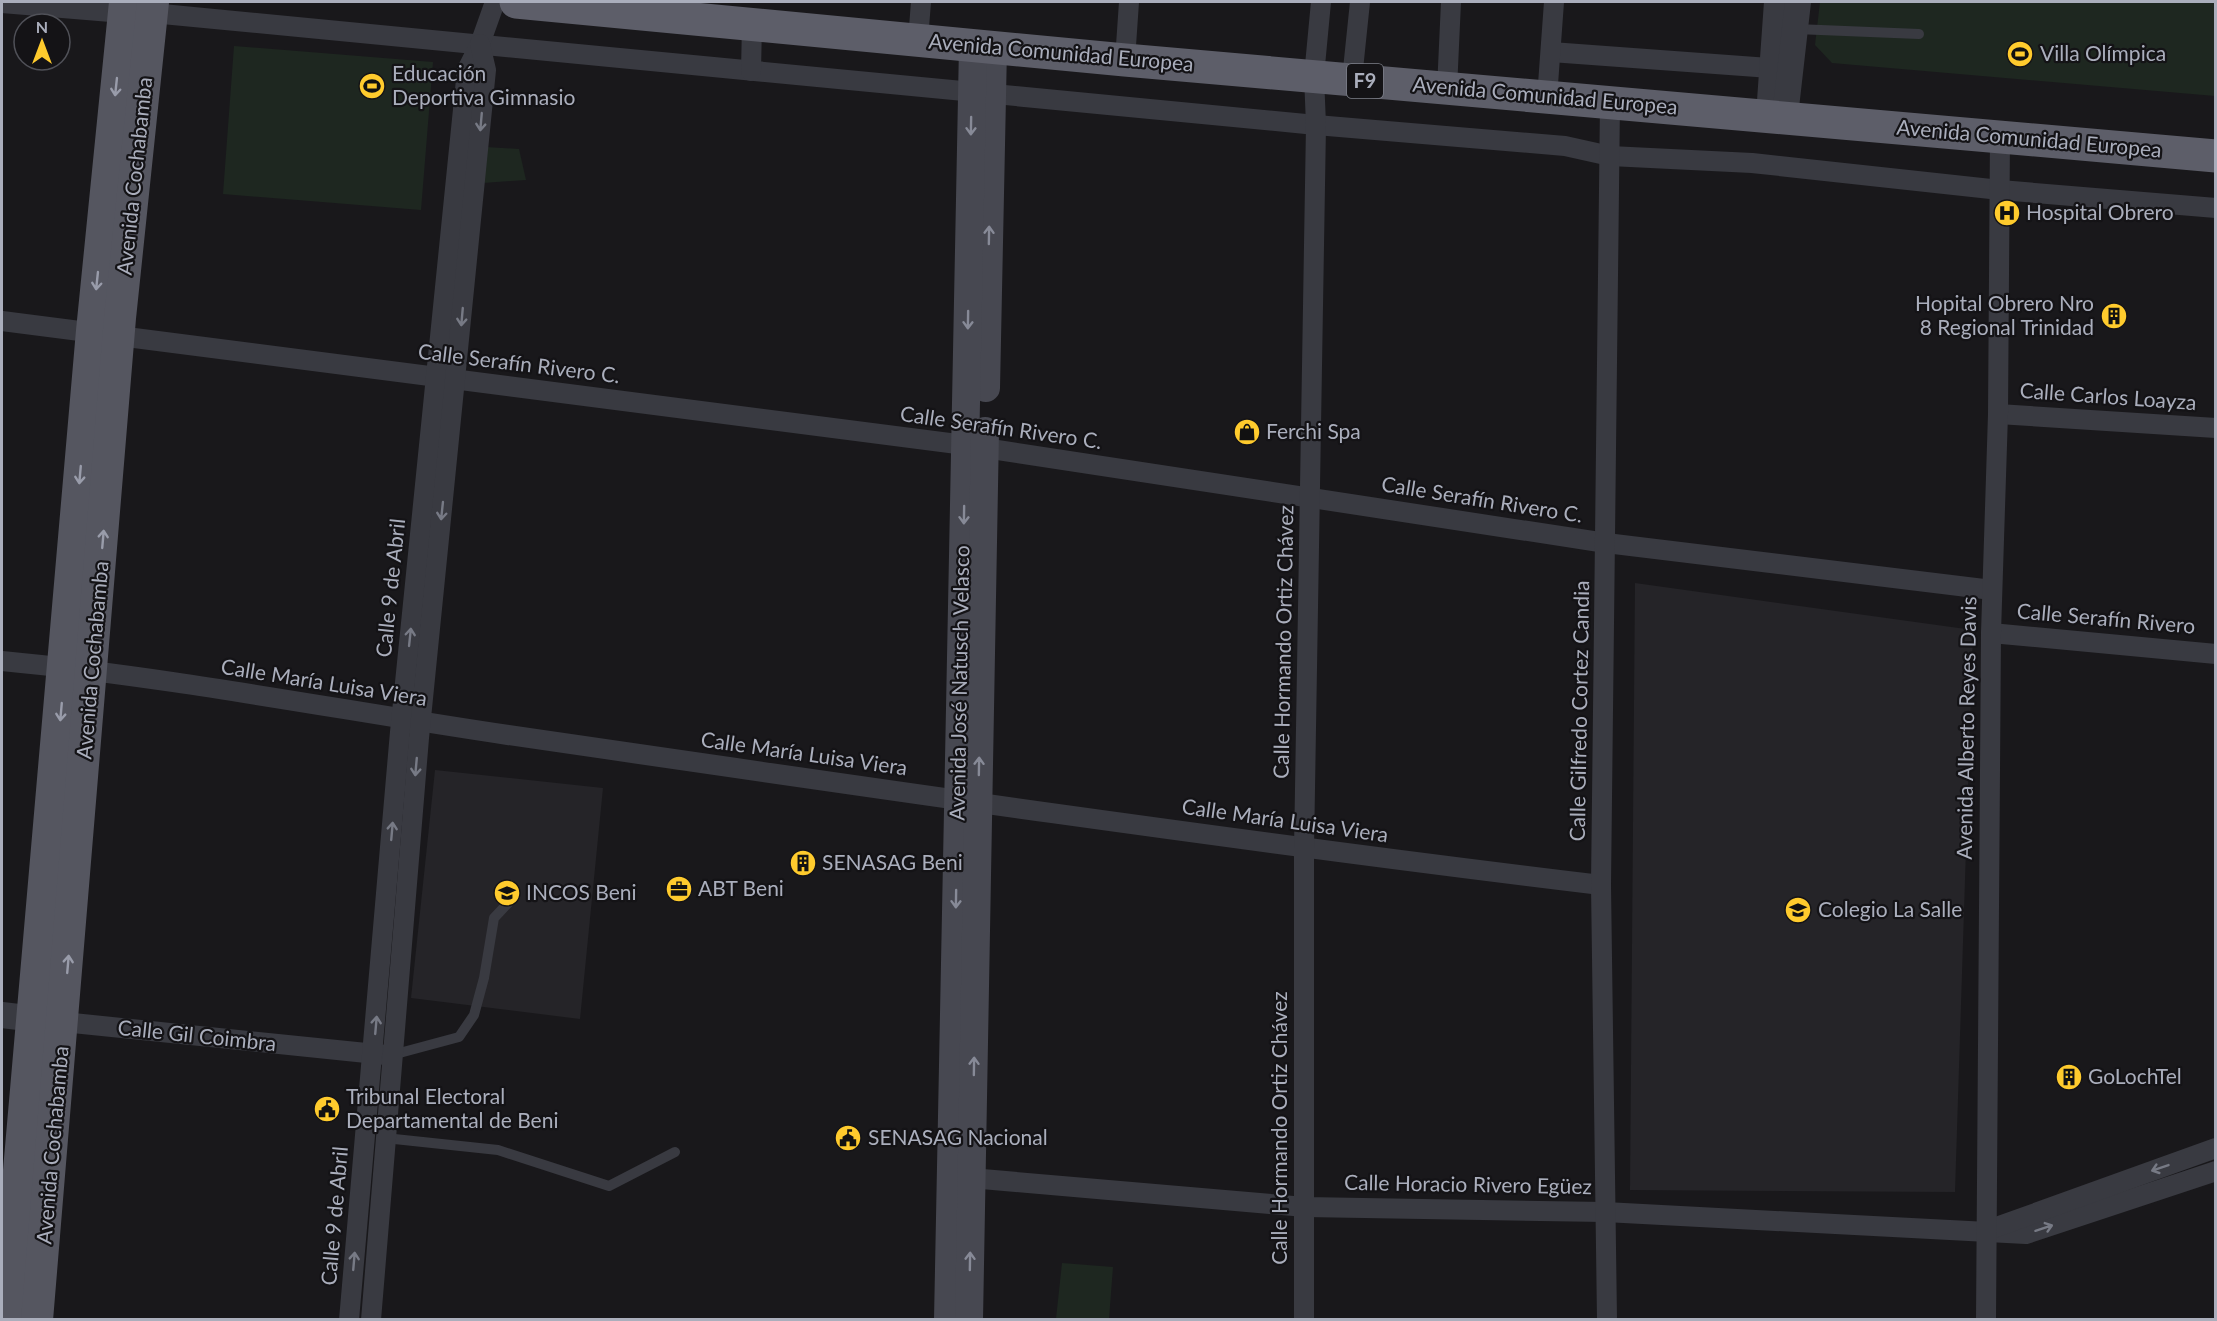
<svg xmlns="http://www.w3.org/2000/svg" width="2217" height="1321" viewBox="0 0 2217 1321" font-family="Lato,sans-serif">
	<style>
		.built { fill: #252428 }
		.park { fill: #1e2720 }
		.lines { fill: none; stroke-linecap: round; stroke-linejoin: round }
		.service { stroke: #393a41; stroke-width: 10 }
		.minor { stroke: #393a41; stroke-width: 20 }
		.tertiary { stroke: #393a41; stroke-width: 26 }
		.secondary { stroke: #474851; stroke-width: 28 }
		.primary { stroke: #555660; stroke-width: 32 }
		.trunk { stroke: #5d5e69; stroke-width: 33 }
		.oneway { stroke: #999caa }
		.oneway2 { stroke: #777a85 }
		.oneway3 { stroke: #878a97 }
		.labels { text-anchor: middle; stroke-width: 4.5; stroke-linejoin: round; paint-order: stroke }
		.shield { fill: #141316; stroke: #7d808a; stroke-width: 1.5 }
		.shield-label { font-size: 20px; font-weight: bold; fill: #aaaebc }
		.street-label { font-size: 21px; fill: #aaaebc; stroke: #141316 }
		.poi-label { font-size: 21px; fill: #aaaebc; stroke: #141316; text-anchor: start }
	</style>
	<rect width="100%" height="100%" fill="#19181b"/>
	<!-- built -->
	<g class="built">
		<polygon points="1635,583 1973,630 1955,1192 1630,1190"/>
		<polygon points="435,770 603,788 580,1019 411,998"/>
	</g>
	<!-- park -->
	<g class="park">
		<polygon points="1820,2 2215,2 2215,96 1832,63 1815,45"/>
		<polygon points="234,46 433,62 421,210 223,194"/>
		<polygon points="486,147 519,149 526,180 483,183"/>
		<polygon points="1062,1263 1113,1267 1109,1319 1056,1319"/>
	</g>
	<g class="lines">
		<!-- service -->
		<g class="service">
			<polyline points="1796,29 1919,34"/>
			<polyline points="392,1055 459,1037 474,1015 484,978 494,918 509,902"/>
			<polyline points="385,1138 498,1150 609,1186 675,1152"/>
		</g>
		<!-- minor -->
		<g class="minor">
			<polyline points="2,3 123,13 152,13 1316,125 1565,146 1610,156 1752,163 2000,190 2216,208"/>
			<polyline points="918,40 921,2"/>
			<polyline points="1551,52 1784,69"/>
			<polyline points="1125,60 1129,2"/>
			<polyline points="751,71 752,24"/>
			<polyline points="1352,79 1360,2"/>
			<polyline points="1447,89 1451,2"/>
			<polyline points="1547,98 1554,2"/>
			<polyline points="2,321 965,445 1606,543 1992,590"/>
			<polyline points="1998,414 2216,428"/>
			<polyline points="1991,633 2216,654"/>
			<path d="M2,661C171,677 339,710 508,735C872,788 1236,841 1601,885"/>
			<polyline points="63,1022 386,1055"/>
			<polyline points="959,1177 1305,1207 1605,1212 2026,1234 2216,1171"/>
			<polyline points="1991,1229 2216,1148"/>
			<polyline points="349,1320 400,732 467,70 480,44 495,2"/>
			<polyline points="371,1320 419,738 486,70 480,44"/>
			<polyline points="1304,1320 1304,849 1316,125 1314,76 1321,2"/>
			<polyline points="1607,1320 1601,885 1610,102"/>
			<polyline points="1986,1320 1991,633 1998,414 2000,136"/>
		</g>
		<!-- tertiary -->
		<g class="tertiary">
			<polyline points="1769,115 1777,2"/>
			<polyline points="1785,116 1798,2"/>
			<polyline points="2,1015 52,1021"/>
		</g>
		<!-- secondary -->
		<g class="secondary">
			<polyline points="986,388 993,48"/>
			<polyline points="948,1320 973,46"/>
			<polyline points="969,1320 985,431"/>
		</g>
		<!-- primary -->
		<g class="primary">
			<polyline points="6,1320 92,331 125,2"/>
			<polyline points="37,1320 120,318 153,2"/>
		</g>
		<!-- trunk -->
		<polyline class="trunk" points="516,2 1125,60 2216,156"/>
	</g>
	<!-- one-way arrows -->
	<defs><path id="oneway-shaft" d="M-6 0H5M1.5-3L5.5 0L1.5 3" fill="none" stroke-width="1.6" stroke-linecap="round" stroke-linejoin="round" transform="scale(1.5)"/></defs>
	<g class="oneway">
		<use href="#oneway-shaft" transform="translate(116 87) rotate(96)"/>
		<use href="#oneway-shaft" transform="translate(97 281) rotate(96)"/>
		<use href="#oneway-shaft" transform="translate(80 475) rotate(95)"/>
		<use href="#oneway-shaft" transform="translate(103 539) rotate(-85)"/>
		<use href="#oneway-shaft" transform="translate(61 712) rotate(95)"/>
		<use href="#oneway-shaft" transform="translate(68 964) rotate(-85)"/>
	</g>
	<g class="oneway2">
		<use href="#oneway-shaft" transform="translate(481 122) rotate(95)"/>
		<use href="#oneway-shaft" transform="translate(462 317) rotate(95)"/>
		<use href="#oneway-shaft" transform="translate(442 511) rotate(96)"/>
		<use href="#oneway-shaft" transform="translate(410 637) rotate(-84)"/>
		<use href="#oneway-shaft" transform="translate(416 767) rotate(95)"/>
		<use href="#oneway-shaft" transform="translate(392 831) rotate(-85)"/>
		<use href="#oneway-shaft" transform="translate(376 1025) rotate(-85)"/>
		<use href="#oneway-shaft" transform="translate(2160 1168) rotate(161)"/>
		<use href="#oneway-shaft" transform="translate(2044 1228) rotate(-18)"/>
		<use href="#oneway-shaft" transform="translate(354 1261) rotate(-85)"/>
	</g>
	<g class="oneway3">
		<use href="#oneway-shaft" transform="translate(971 126) rotate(91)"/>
		<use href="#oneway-shaft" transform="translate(989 235) rotate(-89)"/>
		<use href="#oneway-shaft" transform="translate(968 320) rotate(91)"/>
		<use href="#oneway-shaft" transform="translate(964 515) rotate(91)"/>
		<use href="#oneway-shaft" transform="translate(979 766) rotate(-89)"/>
		<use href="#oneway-shaft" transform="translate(956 899) rotate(91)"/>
		<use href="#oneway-shaft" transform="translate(974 1066) rotate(-89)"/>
		<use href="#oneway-shaft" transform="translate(970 1261) rotate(-89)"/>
	</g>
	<!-- icons -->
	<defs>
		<symbol id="stadium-disc" viewBox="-11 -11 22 22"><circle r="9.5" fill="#ffcb2d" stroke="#141316"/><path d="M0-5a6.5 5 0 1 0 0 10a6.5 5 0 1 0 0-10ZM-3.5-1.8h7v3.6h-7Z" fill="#111"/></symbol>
		<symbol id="hospital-disc" viewBox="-11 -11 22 22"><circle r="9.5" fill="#ffcb2d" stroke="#141316"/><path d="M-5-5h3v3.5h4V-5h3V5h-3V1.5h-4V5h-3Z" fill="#111"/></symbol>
		<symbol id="building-disc" viewBox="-11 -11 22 22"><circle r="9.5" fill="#ffcb2d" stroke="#141316"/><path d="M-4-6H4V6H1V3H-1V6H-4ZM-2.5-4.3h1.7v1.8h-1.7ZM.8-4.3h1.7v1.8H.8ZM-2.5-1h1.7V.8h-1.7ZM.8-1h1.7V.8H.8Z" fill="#111"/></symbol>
		<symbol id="shop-disc" viewBox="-11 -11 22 22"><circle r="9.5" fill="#ffcb2d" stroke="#141316"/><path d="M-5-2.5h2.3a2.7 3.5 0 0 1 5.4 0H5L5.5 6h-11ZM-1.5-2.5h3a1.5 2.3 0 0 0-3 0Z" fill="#111"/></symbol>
		<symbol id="office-disc" viewBox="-11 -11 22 22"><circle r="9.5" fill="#ffcb2d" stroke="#141316"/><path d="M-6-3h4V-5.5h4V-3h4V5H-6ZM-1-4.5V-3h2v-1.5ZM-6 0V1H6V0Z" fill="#111"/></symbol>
		<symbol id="school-disc" viewBox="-11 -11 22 22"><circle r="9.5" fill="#ffcb2d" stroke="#141316"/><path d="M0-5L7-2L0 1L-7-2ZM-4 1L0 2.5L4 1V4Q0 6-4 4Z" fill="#111"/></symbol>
		<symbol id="civic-disc" viewBox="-11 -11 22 22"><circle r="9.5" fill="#ffcb2d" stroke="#141316"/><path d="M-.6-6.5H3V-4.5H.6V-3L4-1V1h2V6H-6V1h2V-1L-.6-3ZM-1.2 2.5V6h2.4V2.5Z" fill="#111"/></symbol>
	</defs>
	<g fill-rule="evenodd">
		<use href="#stadium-disc" x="2005" y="39" width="30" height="30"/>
		<use href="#stadium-disc" x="357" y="71" width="30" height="30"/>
		<use href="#hospital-disc" x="1992" y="198" width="30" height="30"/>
		<use href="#building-disc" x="2099" y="301" width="30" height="30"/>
		<use href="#shop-disc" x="1232" y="417" width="30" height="30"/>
		<use href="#building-disc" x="788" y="848" width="30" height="30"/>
		<use href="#office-disc" x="664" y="874" width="30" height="30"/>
		<use href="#school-disc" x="492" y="878" width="30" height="30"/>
		<use href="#school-disc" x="1783" y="895" width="30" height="30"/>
		<use href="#building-disc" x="2054" y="1062" width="30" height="30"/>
		<use href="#civic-disc" x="312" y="1094" width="30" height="30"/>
		<use href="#civic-disc" x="833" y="1123" width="30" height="30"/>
	</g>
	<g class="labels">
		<!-- shield labels -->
		<rect class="shield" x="1347" y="64" width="36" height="34" rx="4.5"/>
		<g class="shield-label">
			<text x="1365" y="88">F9</text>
		</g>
		<!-- street labels -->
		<g class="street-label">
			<text transform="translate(1061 53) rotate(5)" y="7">Avenida Comunidad Europea</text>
			<text transform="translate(1545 96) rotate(5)" y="7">Avenida Comunidad Europea</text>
			<text transform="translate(2029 139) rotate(5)" y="7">Avenida Comunidad Europea</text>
			<text transform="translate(135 176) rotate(-84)" y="7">Avenida Cochabamba</text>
			<text transform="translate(519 364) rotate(7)" y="7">Calle Serafín Rivero C.</text>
			<text transform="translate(2108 397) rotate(4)" y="7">Calle Carlos Loayza</text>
			<text transform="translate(1001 428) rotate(8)" y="7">Calle Serafín Rivero C.</text>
			<text transform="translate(1482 500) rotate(9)" y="7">Calle Serafín Rivero C.</text>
			<text transform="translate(391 588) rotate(-84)" y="7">Calle 9 de Abril</text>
			<text transform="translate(2106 619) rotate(5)" y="7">Calle Serafín Rivero</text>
			<text transform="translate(1284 642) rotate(-89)" y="7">Calle Hormando Ortiz Chávez</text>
			<text transform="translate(93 660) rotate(-85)" y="7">Avenida Cochabamba</text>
			<text transform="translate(324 683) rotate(9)" y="7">Calle María Luisa Viera</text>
			<text transform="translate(960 683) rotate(-89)" y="7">Avenida José Natusch Velasco</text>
			<text transform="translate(1580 711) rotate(-89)" y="7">Calle Gilfredo Cortez Candia</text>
			<text transform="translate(1967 728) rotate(-89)" y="7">Avenida Alberto Reyes Davis</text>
			<text transform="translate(804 754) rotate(8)" y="7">Calle María Luisa Viera</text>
			<text transform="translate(1285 821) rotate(8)" y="7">Calle María Luisa Viera</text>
			<text transform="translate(197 1036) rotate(6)" y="7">Calle Gil Coimbra</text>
			<text transform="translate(1280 1128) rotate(-90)" y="7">Calle Hormando Ortiz Chávez</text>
			<text transform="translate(53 1145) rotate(-85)" y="7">Avenida Cochabamba</text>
			<text transform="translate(1468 1185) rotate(1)" y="7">Calle Horacio Rivero Egüez</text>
			<text transform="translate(335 1216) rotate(-85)" y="7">Calle 9 de Abril</text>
		</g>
		<!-- poi labels -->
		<g class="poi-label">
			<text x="2040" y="61">Villa Olímpica</text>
			<text x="392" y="81">Educación<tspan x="392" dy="24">Deportiva Gimnasio</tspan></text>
			<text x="2026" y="220">Hospital Obrero</text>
			<text x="2094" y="311" text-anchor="end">Hopital Obrero Nro<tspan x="2094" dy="24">8 Regional Trinidad</tspan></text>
			<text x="1266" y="439">Ferchi Spa</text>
			<text x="822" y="870">SENASAG Beni</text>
			<text x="698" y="896">ABT Beni</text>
			<text x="526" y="900">INCOS Beni</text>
			<text x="1818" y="917">Colegio La Salle</text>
			<text x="2088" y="1084">GoLochTel</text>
			<text x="346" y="1104">Tribunal Electoral<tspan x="346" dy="24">Departamental de Beni</tspan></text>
			<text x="868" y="1145">SENASAG Nacional</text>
		</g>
	</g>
	<!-- border -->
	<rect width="2217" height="1321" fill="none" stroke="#aaaebc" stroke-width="6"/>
	<!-- north arrow -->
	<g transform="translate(42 42)"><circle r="28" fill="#141316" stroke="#505158" stroke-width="1.5"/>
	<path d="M0-4.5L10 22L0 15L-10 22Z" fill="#ffcb2d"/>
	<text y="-9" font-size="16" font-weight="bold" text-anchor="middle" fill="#aaaebc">N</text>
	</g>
</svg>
